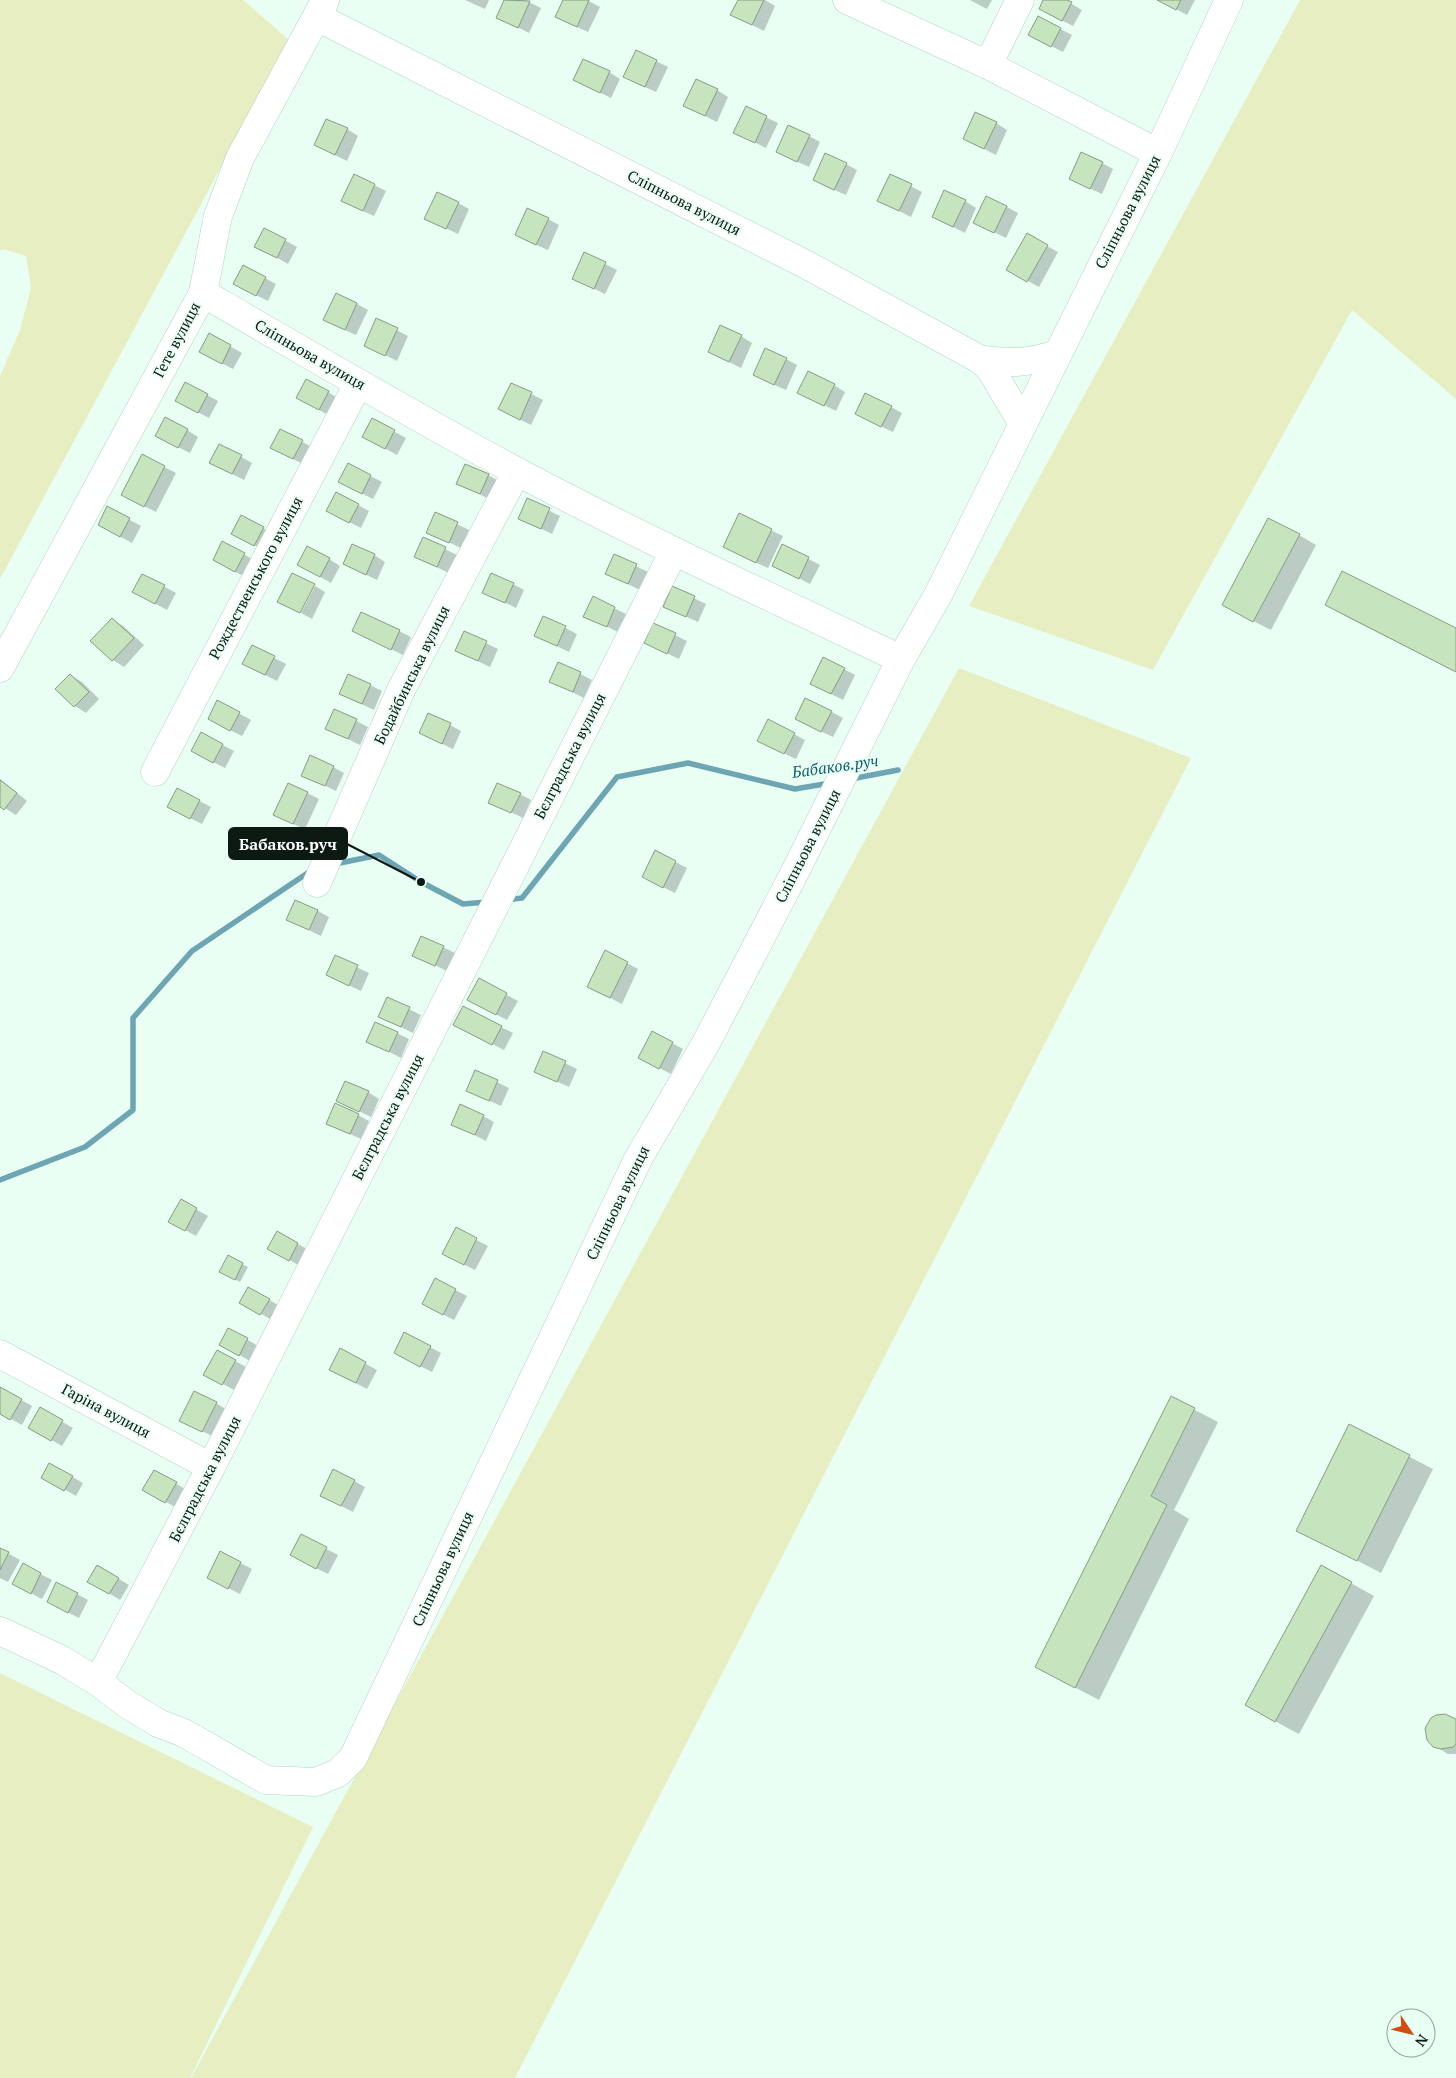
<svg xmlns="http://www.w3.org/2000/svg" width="1456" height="2078" viewBox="0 0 1456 2078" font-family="'PT Serif',serif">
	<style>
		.green { fill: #e7eec1 }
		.shadow { fill: #0003 }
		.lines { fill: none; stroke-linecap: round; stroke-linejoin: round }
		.stream { stroke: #6da5b2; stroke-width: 5.5 }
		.building { fill: #c6e5be; stroke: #879c82 }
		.minor-casing { stroke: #b0d3c2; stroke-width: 29 }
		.minor { stroke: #fff; stroke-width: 28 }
		.labels { text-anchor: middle; stroke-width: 4; stroke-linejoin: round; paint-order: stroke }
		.street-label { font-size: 15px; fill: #0d1a14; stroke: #e9fff4 }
		.water-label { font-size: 16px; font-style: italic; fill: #115f6e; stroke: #e9fff4 }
		.leader { fill: none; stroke: #0d1a14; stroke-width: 2 }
		.callout-dot { fill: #0d1a14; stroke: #e9fff4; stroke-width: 2 }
		.callout { fill: #0d1a14; stroke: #0d1a14; stroke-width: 2 }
		.callout-label { font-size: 16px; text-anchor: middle; font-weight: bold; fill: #fff }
	</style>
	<rect width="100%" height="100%" fill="#e9fff4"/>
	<!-- green -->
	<g class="green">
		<polygon points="0,0 243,0 289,40 0,579 0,376 20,330 31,288 26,256 3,249 0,251"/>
		<polygon points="1300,0 1456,0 1456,399 1352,310 1153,670 969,606"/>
		<polygon points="959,668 1191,758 515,2078 191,2078"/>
		<polygon points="0,1673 313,1827 190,2078 0,2078"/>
	</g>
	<!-- shadow -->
	<g class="shadow">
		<polygon points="465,0 489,0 485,9"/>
		<polygon points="506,0 525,0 541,8 529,33 498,17"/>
		<polygon points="564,0 587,0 600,7 588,32 568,23"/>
		<polygon points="739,0 765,0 775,6 764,31 732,15"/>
		<polygon points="970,0 992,0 987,9"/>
		<polygon points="1045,0 1065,0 1082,10 1073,26 1051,15"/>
		<polygon points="1159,0 1195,0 1187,15"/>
		<polygon points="1039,18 1072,35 1063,52 1041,41"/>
		<polygon points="636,51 668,67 656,92 636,83"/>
		<polygon points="609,72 620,79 611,98 574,80"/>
		<polygon points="717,90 728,97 717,122 685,106"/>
		<polygon points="746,108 778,123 766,148 735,132"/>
		<polygon points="996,123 1007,130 996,155 964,139"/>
		<polygon points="347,129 358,136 347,161 315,145"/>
		<polygon points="809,136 820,142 809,167 789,158"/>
		<polygon points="1102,163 1113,169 1102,194 1082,185"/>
		<polygon points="846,164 857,170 846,195 825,186"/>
		<polygon points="354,175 386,191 374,216 354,207"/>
		<polygon points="891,176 922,192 911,217 879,201"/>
		<polygon points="965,201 976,208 965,233 933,217"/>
		<polygon points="458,203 469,209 458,234 437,224"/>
		<polygon points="1007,207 1018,213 1006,238 986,228"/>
		<polygon points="548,219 559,225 548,250 527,241"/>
		<polygon points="264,229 297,247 288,264 267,252"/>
		<polygon points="1027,235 1058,252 1039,287 1008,270"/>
		<polygon points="585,254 617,270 605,294 574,279"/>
		<polygon points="265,278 276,284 268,301 246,290"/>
		<polygon points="357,304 368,310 356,335 336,326"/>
		<polygon points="377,320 408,336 397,361 377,351"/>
		<polygon points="209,335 242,353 233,369 212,358"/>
		<polygon points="741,336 752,343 741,368 709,352"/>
		<polygon points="786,359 797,365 786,390 765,381"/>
		<polygon points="512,384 543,400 531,425 511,415"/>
		<polygon points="834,385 845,392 836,411 810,398"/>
		<polygon points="328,392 339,399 330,416 309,404"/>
		<polygon points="207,395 218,401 209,418 188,407"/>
		<polygon points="891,407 902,413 893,432 867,420"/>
		<polygon points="373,420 406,438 397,455 375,443"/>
		<polygon points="187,430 198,437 190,453 168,442"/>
		<polygon points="281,431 314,448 305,465 283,454"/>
		<polygon points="220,445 252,463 244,480 222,469"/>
		<polygon points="349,465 382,482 373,499 351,488"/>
		<polygon points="164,467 176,473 156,512 134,501"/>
		<polygon points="488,475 499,481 491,500 458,483"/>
		<polygon points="527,500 560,516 552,534 519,518"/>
		<polygon points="358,505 369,511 361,528 339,517"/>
		<polygon points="108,508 141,526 132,543 110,531"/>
		<polygon points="436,514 469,530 461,548 427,532"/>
		<polygon points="739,515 783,536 768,568 736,553"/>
		<polygon points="263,528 275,534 266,551 244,540"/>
		<polygon points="1299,535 1316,545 1271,630 1241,615"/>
		<polygon points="424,539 457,555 449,573 415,557"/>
		<polygon points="223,543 256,561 247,578 225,566"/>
		<polygon points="783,546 820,565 810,584 785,571"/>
		<polygon points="374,555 385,562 377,580 344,564"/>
		<polygon points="615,556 648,572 640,590 607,574"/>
		<polygon points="329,559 340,566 331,583 310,571"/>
		<polygon points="143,575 176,593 167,610 145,598"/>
		<polygon points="513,584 524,590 516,608 483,592"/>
		<polygon points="315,586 325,592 312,619 301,613"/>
		<polygon points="673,588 706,604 698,622 676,612"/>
		<polygon points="593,598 626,614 618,632 585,616"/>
		<polygon points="1326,605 1456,630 1456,672 1349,618"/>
		<polygon points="362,613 411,637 403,655 354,631"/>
		<polygon points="544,617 577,634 569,652 536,636"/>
		<polygon points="112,619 123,626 144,645 124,667 113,660 92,641"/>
		<polygon points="654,625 687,641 679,659 646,643"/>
		<polygon points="465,633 498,649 490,667 457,651"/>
		<polygon points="253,647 286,664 277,681 255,670"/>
		<polygon points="559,663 592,680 584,698 551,682"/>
		<polygon points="844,669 855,675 843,700 823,690"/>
		<polygon points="70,675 82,682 99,699 86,713 75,706"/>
		<polygon points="370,685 382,691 374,710 340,694"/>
		<polygon points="218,702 251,720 242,736 220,725"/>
		<polygon points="335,710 368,727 360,745 327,729"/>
		<polygon points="832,712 843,718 833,737 807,725"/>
		<polygon points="450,725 461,731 453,749 420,733"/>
		<polygon points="201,734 234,751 225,768 203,757"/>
		<polygon points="794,734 805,740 796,759 770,747"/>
		<polygon points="333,767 344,773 336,791 303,775"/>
		<polygon points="0,779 27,801 16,815 0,805"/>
		<polygon points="289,784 319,799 305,829 286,821"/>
		<polygon points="178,790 211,807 202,824 180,813"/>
		<polygon points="520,794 531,800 523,818 490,802"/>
		<polygon points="656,852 687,868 675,893 655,883"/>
		<polygon points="318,911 329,917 321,936 288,920"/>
		<polygon points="422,937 455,953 447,971 414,955"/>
		<polygon points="335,957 369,973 361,991 327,975"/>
		<polygon points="627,963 638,969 622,1004 589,987"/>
		<polygon points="479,980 518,1001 507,1020 480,1006"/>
		<polygon points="388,999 421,1015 413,1033 380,1017"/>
		<polygon points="376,1023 409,1039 401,1058 368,1041"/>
		<polygon points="501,1027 513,1033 504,1050 466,1031"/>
		<polygon points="672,1043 683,1049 671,1074 651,1064"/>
		<polygon points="544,1053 577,1069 569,1087 547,1077"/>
		<polygon points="476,1072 509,1088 501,1106 479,1096"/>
		<polygon points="368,1092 379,1099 371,1117 338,1101"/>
		<polygon points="358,1115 369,1121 361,1139 339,1129"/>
		<polygon points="483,1116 494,1122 486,1141 453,1124"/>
		<polygon points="181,1201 208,1216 196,1236 170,1222"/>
		<polygon points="456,1229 488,1246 475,1270 455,1260"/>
		<polygon points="277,1233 309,1250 300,1266 269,1248"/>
		<polygon points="228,1257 248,1267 240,1282 220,1271"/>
		<polygon points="435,1280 467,1296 454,1320 434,1310"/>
		<polygon points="248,1288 280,1306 272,1320 240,1302"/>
		<polygon points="229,1329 258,1346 250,1361 220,1344"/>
		<polygon points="430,1347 441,1353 432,1372 406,1359"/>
		<polygon points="341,1350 377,1370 367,1389 342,1376"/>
		<polygon points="217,1351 246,1367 234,1390 205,1374"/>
		<polygon points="0,1388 32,1406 22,1425 0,1413"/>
		<polygon points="1172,1398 1218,1422 1174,1510 1189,1519 1099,1700 1036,1667"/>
		<polygon points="216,1403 227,1410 214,1437 192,1426"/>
		<polygon points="40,1409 73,1428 62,1446 30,1428"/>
		<polygon points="1350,1426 1433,1469 1381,1573 1298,1530"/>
		<polygon points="50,1464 83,1483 76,1496 43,1477"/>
		<polygon points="154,1471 187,1490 177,1508 144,1490"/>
		<polygon points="354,1481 365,1487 353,1512 333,1502"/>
		<polygon points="301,1536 338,1555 328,1574 302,1561"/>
		<polygon points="0,1549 20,1560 8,1582 0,1578"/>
		<polygon points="221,1553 252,1569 240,1594 220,1584"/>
		<polygon points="23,1565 52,1580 42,1599 25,1590"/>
		<polygon points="97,1566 129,1585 120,1600 89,1581"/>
		<polygon points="1322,1567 1374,1596 1299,1734 1269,1718"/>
		<polygon points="77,1594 88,1600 79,1618 59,1608"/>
		<polygon points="1456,1721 1456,1754 1448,1754 1437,1747"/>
	</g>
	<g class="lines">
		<!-- stream -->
		<g class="stream">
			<polyline points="851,779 898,770"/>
			<polyline points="335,864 379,855 421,882 463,904 487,902"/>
			<polyline points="506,900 522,898 617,777 688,763 795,789 830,783"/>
			<polyline points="0,1180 85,1147 133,1110 133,1018 192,951 312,870"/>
		</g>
	</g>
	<!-- building -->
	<g class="building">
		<polygon points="504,0 530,1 518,28 496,18"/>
		<polygon points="563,0 589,0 577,27 555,17"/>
		<polygon points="738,0 764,0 752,25 730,15"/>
		<polygon points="1043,0 1067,0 1072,2 1062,21 1039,9"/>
		<polygon points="1157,0 1181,0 1176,10"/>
		<polygon points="1038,16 1061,28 1051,47 1028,35"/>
		<polygon points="636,50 657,60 645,87 623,77"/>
		<polygon points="583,59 610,71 600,93 573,80"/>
		<polygon points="696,79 718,89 705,116 683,106"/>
		<polygon points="746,106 767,116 755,143 733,133"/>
		<polygon points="975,112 997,122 984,149 963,139"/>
		<polygon points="326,119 348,128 335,155 314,145"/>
		<polygon points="788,125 810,135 797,162 776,152"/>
		<polygon points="1081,152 1103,162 1090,189 1069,179"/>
		<polygon points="825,153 847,163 834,190 813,180"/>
		<polygon points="354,174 375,184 363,211 341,201"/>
		<polygon points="890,174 912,184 899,211 877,201"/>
		<polygon points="944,190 966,200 953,227 932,217"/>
		<polygon points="437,192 459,202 446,229 424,219"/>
		<polygon points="986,196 1007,206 994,233 973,223"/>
		<polygon points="527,208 549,218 536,245 515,235"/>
		<polygon points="264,228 286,239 277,258 254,247"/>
		<polygon points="1027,233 1048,245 1027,282 1006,270"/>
		<polygon points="584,252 606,262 594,289 572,279"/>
		<polygon points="243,265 266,277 256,296 233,284"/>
		<polygon points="336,293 357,303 345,330 323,320"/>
		<polygon points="376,318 398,328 385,356 364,346"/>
		<polygon points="720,325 742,335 729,362 708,352"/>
		<polygon points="209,333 231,345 222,364 199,352"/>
		<polygon points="765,348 787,358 774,385 753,375"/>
		<polygon points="808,371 835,384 824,406 797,393"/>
		<polygon points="306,379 329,391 319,410 296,398"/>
		<polygon points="185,382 208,394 198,413 175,401"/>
		<polygon points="511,383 532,392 520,420 498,409"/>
		<polygon points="865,393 892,406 881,427 855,414"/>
		<polygon points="165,417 188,429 178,448 155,436"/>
		<polygon points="372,418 395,430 385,449 362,437"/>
		<polygon points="280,429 303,440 293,459 270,448"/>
		<polygon points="219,444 242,455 232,474 209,463"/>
		<polygon points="142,454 165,466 144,507 121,495"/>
		<polygon points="348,463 371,475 362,494 338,482"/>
		<polygon points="465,464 489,474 480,494 456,484"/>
		<polygon points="336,492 359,504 349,523 326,511"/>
		<polygon points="527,498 550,508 541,529 518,519"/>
		<polygon points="107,506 130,518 120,537 98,525"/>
		<polygon points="435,512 458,522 449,543 426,533"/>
		<polygon points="739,513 772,529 756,563 723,547"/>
		<polygon points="241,515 264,527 254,546 231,534"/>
		<polygon points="1268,518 1300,534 1253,622 1222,605"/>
		<polygon points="423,537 446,547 437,567 414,557"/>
		<polygon points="222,541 245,553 235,572 213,560"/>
		<polygon points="352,544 375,554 366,575 343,564"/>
		<polygon points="782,544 809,557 799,579 772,566"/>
		<polygon points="307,546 330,558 320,577 297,565"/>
		<polygon points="614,554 637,564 628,584 605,574"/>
		<polygon points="1342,571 1456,628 1456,672 1325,605"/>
		<polygon points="292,573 315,584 300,613 277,602"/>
		<polygon points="491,573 514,583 505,603 482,593"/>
		<polygon points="142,574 165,585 155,604 132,592"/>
		<polygon points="672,586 695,596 686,617 663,607"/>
		<polygon points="593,596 615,607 607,627 583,617"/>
		<polygon points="361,612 400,630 391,650 352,631"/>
		<polygon points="543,616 566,626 557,646 534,636"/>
		<polygon points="112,618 134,638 112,661 90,641"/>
		<polygon points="653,623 676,633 667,654 644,643"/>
		<polygon points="464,631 487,641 478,661 455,651"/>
		<polygon points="252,645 275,656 265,675 242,664"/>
		<polygon points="823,657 845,668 831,694 810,684"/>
		<polygon points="558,662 581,672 573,692 549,682"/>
		<polygon points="70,674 89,692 74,707 55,689"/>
		<polygon points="348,674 371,684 362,704 339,694"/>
		<polygon points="805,698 832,711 821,732 795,719"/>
		<polygon points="217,700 240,712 230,731 208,719"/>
		<polygon points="334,709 357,719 348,739 325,729"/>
		<polygon points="428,713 451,723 442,744 419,733"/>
		<polygon points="768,719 795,733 784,754 757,741"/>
		<polygon points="201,732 223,744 213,763 191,751"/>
		<polygon points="310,755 334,766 325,786 301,776"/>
		<polygon points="0,780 17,793 4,810 0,807"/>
		<polygon points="288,783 308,792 293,824 273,815"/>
		<polygon points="497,783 521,793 511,813 488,803"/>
		<polygon points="177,788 200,800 190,819 167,807"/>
		<polygon points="655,850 676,861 663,888 642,877"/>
		<polygon points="295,900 318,910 309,930 286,920"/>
		<polygon points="421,936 444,946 435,966 412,956"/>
		<polygon points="605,950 628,962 610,998 587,987"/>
		<polygon points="335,955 358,965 349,986 326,975"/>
		<polygon points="479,978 507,993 496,1015 467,1000"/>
		<polygon points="387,997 410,1007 401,1027 378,1017"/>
		<polygon points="463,1006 502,1026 492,1045 453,1025"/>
		<polygon points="375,1022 398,1032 389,1052 366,1042"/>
		<polygon points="652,1031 673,1042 659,1069 638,1058"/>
		<polygon points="543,1051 566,1061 557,1082 534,1072"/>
		<polygon points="475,1070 498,1080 489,1101 466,1091"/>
		<polygon points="345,1081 369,1091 359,1112 336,1101"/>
		<polygon points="335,1103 359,1114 350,1134 326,1124"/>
		<polygon points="460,1104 484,1115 475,1135 451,1125"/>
		<polygon points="181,1199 197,1208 185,1231 168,1222"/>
		<polygon points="456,1227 477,1238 464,1265 442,1254"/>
		<polygon points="277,1231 298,1243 289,1261 267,1249"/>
		<polygon points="228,1255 243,1263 235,1280 219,1272"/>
		<polygon points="435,1278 456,1289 443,1315 422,1304"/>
		<polygon points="248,1287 270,1299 260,1315 239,1303"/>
		<polygon points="228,1328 248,1338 239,1356 219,1345"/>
		<polygon points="404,1332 431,1346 420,1367 394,1353"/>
		<polygon points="340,1348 366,1362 356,1383 329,1370"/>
		<polygon points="217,1350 236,1360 222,1385 203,1375"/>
		<polygon points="0,1387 22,1399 10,1420 0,1414"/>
		<polygon points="194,1391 217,1402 202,1432 179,1421"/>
		<polygon points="1171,1396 1195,1408 1151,1496 1167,1505 1075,1688 1035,1667"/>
		<polygon points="40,1407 63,1420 51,1441 28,1428"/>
		<polygon points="1349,1424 1410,1455 1357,1561 1296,1531"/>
		<polygon points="49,1463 73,1476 64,1491 41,1478"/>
		<polygon points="333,1469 355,1480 341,1506 320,1496"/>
		<polygon points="154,1470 177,1482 165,1503 142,1490"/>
		<polygon points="301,1534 327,1547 316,1569 290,1555"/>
		<polygon points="0,1548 9,1552 0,1570"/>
		<polygon points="220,1551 241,1562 228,1589 207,1578"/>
		<polygon points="23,1563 41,1573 31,1594 12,1584"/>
		<polygon points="97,1565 119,1578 109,1594 87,1582"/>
		<polygon points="1321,1565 1352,1582 1275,1722 1245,1705"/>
		<polygon points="56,1582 78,1593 68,1613 47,1602"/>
		<polygon points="1445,1714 1456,1719 1456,1744 1453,1747 1441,1749 1433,1747 1427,1740 1425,1728 1431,1718 1436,1715"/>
	</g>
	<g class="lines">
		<defs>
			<g id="minor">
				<polyline points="847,0 988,65 1158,153"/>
				<polyline points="317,17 805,264 981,360 991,370 1022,422"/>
				<polyline points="988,65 1020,0"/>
				<path d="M203,293C306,353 410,414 516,471C642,538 772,598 901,659"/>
				<path d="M981,360C1013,363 1025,364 1057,354"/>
				<polyline points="0,668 203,293 218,216 240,158 325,1"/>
				<polyline points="155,772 358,384"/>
				<polyline points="317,883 401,690 517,471"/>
				<polyline points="0,1354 211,1467"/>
				<polyline points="0,1631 62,1660 98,1682 127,1704 158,1723 184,1733 266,1780 316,1782 338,1773 353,1758 638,1159 706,1043 796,870 901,659 938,595 1158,153 1229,0"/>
				<polyline points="98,1682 211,1467 674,551"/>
			</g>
		</defs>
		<!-- minor casing -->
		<use href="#minor" class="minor-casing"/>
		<!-- minor -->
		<use href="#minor" class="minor"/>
	</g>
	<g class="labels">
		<!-- street labels -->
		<g class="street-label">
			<text transform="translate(684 203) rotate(27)" y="5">Сліпньова вулиця</text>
			<text transform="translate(1128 212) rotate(-63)" y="5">Сліпньова вулиця</text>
			<text transform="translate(177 340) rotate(-62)" y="5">Гете вулиця</text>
			<text transform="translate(310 355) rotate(30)" y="5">Сліпньова вулиця</text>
			<text transform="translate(256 578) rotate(-62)" y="5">Рождественського вулиця</text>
			<text transform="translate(412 675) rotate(-64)" y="5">Бодайбинська вулиця</text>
			<text transform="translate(570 756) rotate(-63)" y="5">Бєлградська вулиця</text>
			<text transform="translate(808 846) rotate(-63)" y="5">Сліпньова вулиця</text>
			<text transform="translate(388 1117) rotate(-63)" y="5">Бєлградська вулиця</text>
			<text transform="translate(618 1203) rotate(-64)" y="5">Сліпньова вулиця</text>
			<text transform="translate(106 1411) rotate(28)" y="5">Гаріна вулиця</text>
			<text transform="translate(205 1479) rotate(-63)" y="5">Бєлградська вулиця</text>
			<text transform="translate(443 1569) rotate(-65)" y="5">Сліпньова вулиця</text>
		</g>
		<!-- water labels -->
		<g class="water-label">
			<text transform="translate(835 766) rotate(-8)" y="6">Бабаков.руч</text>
		</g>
	</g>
	<!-- callouts -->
	<path class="leader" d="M421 882L347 844"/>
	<circle class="callout-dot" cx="421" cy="882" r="5"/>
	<rect class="callout" x="229" y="828" width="118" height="31" rx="5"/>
	<g class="callout-label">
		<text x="288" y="850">Бабаков.руч</text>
	</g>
	<!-- north arrow -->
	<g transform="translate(1411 2033) rotate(125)"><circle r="24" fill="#e9fff4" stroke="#91a39a"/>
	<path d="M0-4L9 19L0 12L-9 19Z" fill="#d24c13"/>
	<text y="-8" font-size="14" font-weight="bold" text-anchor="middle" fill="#0d1a14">N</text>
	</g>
</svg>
